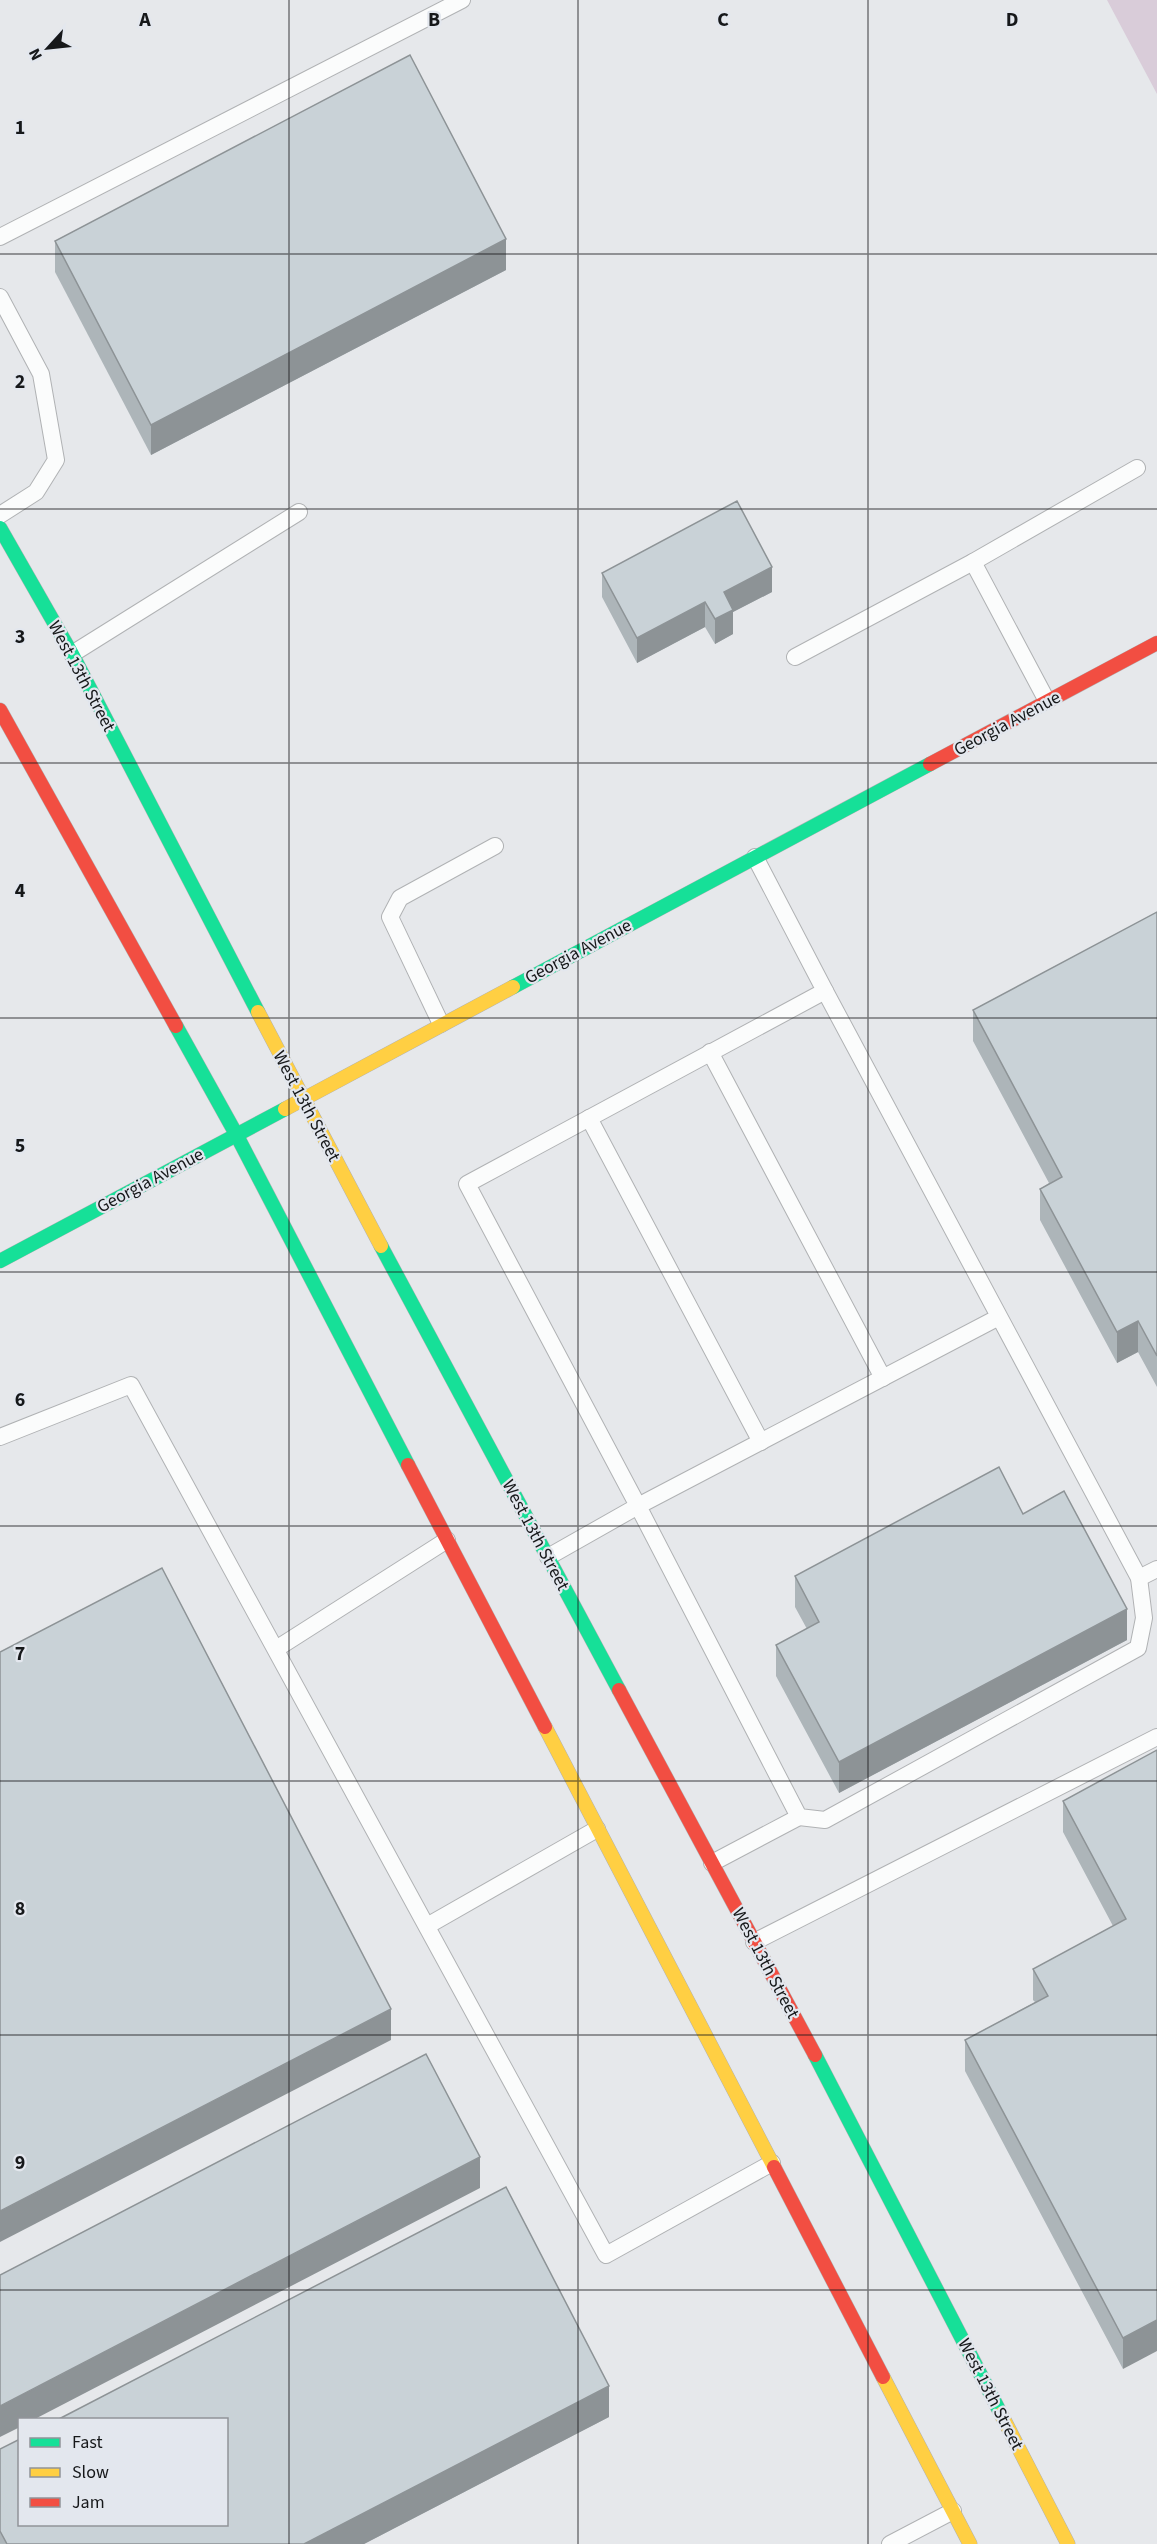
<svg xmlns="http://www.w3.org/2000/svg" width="1157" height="2544" viewBox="0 0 1157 2544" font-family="'Source Sans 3',sans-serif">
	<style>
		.green { fill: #d9ccd9 }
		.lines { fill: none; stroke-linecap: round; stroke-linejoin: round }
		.lane-casing { stroke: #b0b2b4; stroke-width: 18 }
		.fast-casing { stroke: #b0b2b4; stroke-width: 15 }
		.slow-casing { stroke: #b0b2b4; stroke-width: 15 }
		.jam-casing { stroke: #b0b2b4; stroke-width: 15 }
		.lane { stroke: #fbfcfc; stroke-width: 16 }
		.fast { stroke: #16e098; stroke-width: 14 }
		.slow { stroke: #ffcf43; stroke-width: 14 }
		.jam { stroke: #f24e42; stroke-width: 14 }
		.wall { fill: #adb5b9 }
		.shaded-wall { fill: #8d9396 }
		.building { fill: #c9d2d7; stroke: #8d9396; stroke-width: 1.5 }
		.grid { fill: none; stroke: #16181a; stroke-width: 1.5; stroke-opacity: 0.55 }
		.labels { text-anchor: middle; stroke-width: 4.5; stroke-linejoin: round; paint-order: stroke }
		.street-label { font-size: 18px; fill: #16181a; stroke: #e3e7ee }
		.grid-label { font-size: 20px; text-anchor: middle; font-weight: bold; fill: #16181a; stroke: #e3e7ee; stroke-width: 4.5; stroke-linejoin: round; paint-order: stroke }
	</style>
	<rect width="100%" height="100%" fill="#e6e8eb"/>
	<!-- green -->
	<polygon class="green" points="1107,0 1157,0 1157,94"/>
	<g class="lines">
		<defs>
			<g id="lane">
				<polyline points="0,237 462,0"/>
				<polyline points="0,297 41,374 56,460 36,492 0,515"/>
				<polyline points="973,562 1047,701"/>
				<polyline points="72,654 299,512"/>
				<polyline points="795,657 973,562 1137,468"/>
				<polyline points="825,991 1139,1578 1144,1618 1138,1648 825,1820 799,1817 638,1506 999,1317"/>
				<polyline points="441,1024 390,917 400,898 495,846"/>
				<polyline points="710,1052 883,1378"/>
				<polyline points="589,1118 761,1442"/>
				<polyline points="0,1437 131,1385 606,2255 772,2163"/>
				<polyline points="548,1557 638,1506 467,1184 825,991 755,857"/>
				<polyline points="1139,1578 1157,1569"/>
				<polyline points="276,1649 447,1540"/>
				<polyline points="712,1863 799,1817"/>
				<polyline points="427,1926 597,1829"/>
				<polyline points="754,1942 1157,1737"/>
				<polyline points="890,2544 953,2511"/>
			</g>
			<g id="fast">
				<polyline points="0,528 72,654 258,1012"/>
				<polyline points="513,987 930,764"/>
				<polyline points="176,1026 236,1134 408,1465"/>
				<polyline points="381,1246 619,1690"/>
				<polyline points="0,1261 285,1109"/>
				<polyline points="815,2055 1001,2414"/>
			</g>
			<g id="slow">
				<polyline points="258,1012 381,1246"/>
				<polyline points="285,1109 513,987"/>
				<polyline points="545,1727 774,2167"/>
				<polyline points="883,2377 970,2544"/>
				<polyline points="1001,2414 1068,2544"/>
			</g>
			<g id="jam">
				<polyline points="0,710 176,1026"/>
				<polyline points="930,764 1157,643"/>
				<polyline points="408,1465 545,1727"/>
				<polyline points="619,1690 815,2055"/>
				<polyline points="774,2167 883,2377"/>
			</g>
		</defs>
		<!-- lane casing -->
		<use href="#lane" class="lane-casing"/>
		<!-- fast casing -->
		<use href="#fast" class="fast-casing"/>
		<!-- slow casing -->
		<use href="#slow" class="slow-casing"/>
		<!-- jam casing -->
		<use href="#jam" class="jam-casing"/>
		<!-- lane -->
		<use href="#lane" class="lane"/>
		<!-- fast -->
		<use href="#fast" class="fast"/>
		<!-- slow -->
		<use href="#slow" class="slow"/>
		<!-- jam -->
		<use href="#jam" class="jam"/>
	</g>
	<!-- wall -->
	<g class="wall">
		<polygon points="55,241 506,270 151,455 55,272"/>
		<polygon points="602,573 772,592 733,612 733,634 715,644 705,627 637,663 602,597"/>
		<polygon points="1157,912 1157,1387 1138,1352 1117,1363 1040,1220 1040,1189 1049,1183 973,1041 973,1010"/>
		<polygon points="1023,1514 1127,1640 839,1793 776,1676 776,1645 807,1629 795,1607 795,1576"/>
		<polygon points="1157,1750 1123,2369 965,2071 965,2040 1035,2002 1033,2000 1033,1969 1113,1926 1063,1832 1063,1801"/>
		<polygon points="609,2417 364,2544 0,2544 0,2449"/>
	</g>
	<!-- shaded-wall -->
	<g class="shaded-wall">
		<polygon points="506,239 506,270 151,455 151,425"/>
		<polygon points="772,567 772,592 733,612 733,634 715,644 715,619 724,592"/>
		<polygon points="705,602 705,627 637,663 637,638"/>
		<polygon points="1138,1321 1138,1352 1117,1363 1117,1332"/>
		<polygon points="1127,1609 1127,1640 839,1793 839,1762"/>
		<polygon points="391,2009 391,2040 0,2242 0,2211"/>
		<polygon points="480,2157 480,2188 33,2420 20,2420 20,2427 0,2437 0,2406"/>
		<polygon points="1157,2320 1157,2351 1123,2369 1123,2338"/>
		<polygon points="609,2386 609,2417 364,2544 304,2544"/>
	</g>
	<!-- building -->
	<g class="building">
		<polygon points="410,55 506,239 151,425 55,241"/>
		<polygon points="737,501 772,567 724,592 733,610 715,619 705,602 637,638 602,573"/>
		<polygon points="1157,912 1157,1356 1138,1321 1117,1332 1040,1189 1062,1177 973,1010"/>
		<polygon points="999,1467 1023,1514 1064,1491 1127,1609 839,1762 776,1645 819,1622 795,1576"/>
		<polygon points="162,1568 391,2009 0,2211 0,1652"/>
		<polygon points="1157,1750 1157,2320 1123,2338 965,2040 1048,1996 1033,1969 1126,1919 1063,1801"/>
		<polygon points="426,2054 480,2157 0,2406 0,2275"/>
		<polygon points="506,2187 609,2386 304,2544 7,2544 0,2531 0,2449 20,2439 20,2524 226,2524 226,2420 57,2420"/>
	</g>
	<!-- grid -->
	<path class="grid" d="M289,0V2544M578,0V2544M868,0V2544M0,254H1157M0,509H1157M0,763H1157M0,1018H1157M0,1272H1157M0,1526H1157M0,1781H1157M0,2035H1157M0,2290H1157"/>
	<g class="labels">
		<!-- street labels -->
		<g class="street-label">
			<text transform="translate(82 676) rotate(62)" y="6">West 13th Street</text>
			<text transform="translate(1007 723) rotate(-28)" y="6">Georgia Avenue</text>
			<text transform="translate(578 951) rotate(-28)" y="6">Georgia Avenue</text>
			<text transform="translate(307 1106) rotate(62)" y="6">West 13th Street</text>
			<text transform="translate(150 1180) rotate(-28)" y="6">Georgia Avenue</text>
			<text transform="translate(536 1535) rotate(62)" y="6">West 13th Street</text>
			<text transform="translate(766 1963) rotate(62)" y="6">West 13th Street</text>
			<text transform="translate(991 2394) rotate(63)" y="6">West 13th Street</text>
		</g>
	</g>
	<g class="grid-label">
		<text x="145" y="26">A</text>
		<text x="434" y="26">B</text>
		<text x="723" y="26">C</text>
		<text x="1012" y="26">D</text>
		<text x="20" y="134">1</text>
		<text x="20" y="388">2</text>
		<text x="20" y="643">3</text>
		<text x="20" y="897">4</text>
		<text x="20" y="1152">5</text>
		<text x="20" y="1406">6</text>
		<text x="20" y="1660">7</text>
		<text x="20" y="1915">8</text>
		<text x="20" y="2169">9</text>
	</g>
	<!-- legend -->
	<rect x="18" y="2418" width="210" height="108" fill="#e3e7ee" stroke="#919499" stroke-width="1.5"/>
	<rect x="30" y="2438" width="30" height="9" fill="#16e098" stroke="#919499" stroke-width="1.5"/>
	<text x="72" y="2448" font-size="18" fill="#16181a">Fast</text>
	<rect x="30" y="2468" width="30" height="9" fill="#ffcf43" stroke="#919499" stroke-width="1.5"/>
	<text x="72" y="2478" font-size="18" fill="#16181a">Slow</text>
	<rect x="30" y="2498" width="30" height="9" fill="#f24e42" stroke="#919499" stroke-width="1.5"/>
	<text x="72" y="2508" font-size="18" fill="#16181a">Jam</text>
	<!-- north arrow -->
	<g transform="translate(48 48) rotate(243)" stroke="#e3e7ee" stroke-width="4.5" paint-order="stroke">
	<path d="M0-4.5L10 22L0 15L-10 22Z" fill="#16181a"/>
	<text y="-9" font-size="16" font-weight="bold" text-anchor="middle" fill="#16181a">N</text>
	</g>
</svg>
